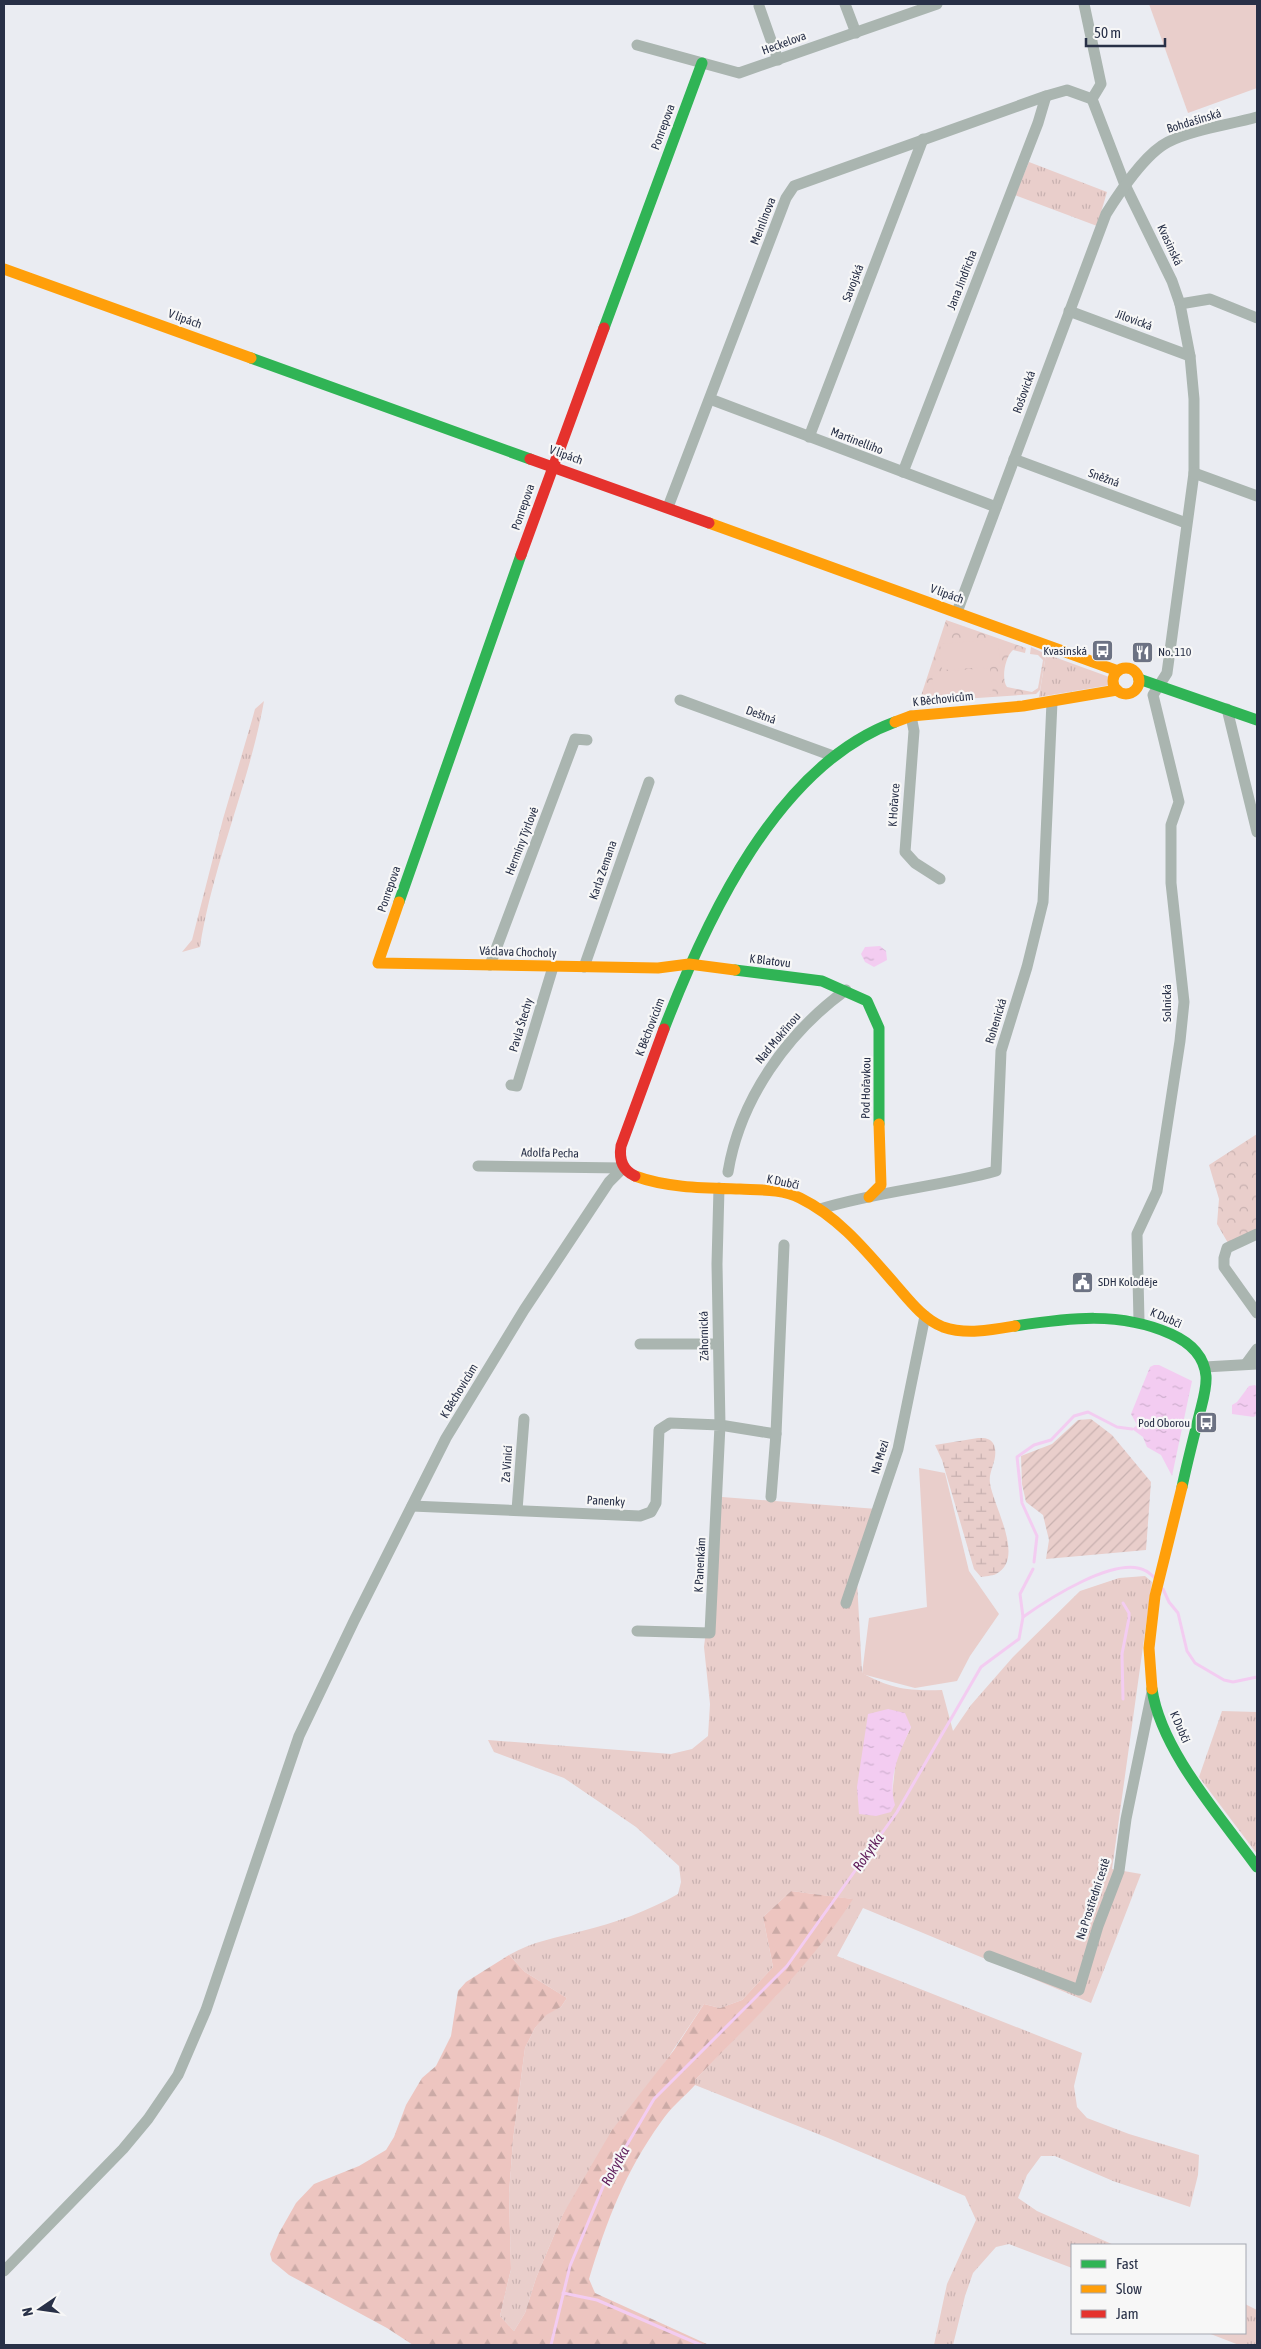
<svg xmlns="http://www.w3.org/2000/svg" width="1261" height="2349" viewBox="0 0 1261 2349" font-family="'Asap Condensed',sans-serif">
	<style>
		.grass { fill: url(#grass-tufts); fill-rule: evenodd }
		.forest { fill: url(#forest-firs) }
		.wetland { fill: url(#wetland-marsh) }
		.park { fill: url(#park-crowns) }
		.garden { fill: url(#garden-furrows) }
		.pitch { fill: #e9cecb }
		.water { fill: url(#water-ripples) }
		.lines { fill: none; stroke-linecap: round; stroke-linejoin: round }
		.stream { stroke: #f3ccf1; stroke-width: 3 }
		.street { stroke: #aab5b0; stroke-width: 11 }
		.fast { stroke: #30b455; stroke-width: 11 }
		.slow { stroke: #ff9f0a; stroke-width: 11 }
		.jam { stroke: #e5322d; stroke-width: 11 }
		.labels { text-anchor: middle; stroke-width: 4.5; stroke-linejoin: round; paint-order: stroke }
		.street-label { font-size: 12px; fill: #283047; stroke: #f7f7f7 }
		.poi-label { font-size: 12px; fill: #283047; stroke: #f7f7f7; text-anchor: end }
		.water-label { font-size: 14px; font-style: italic; fill: #61205d; stroke: #f7f7f7 }
	</style>
	<defs>
		<pattern id="grass-tufts" width="24" height="20" patternUnits="userSpaceOnUse" patternTransform="scale(1.25)"><rect width="24" height="20" fill="#e9cecb"/><path d="M3 7l-1-3M5 7V3M7 7l1-3M15 17l-1-3M17 17v-4M19 17l1-3" fill="none" stroke="#c8b1b0"/></pattern>
		<pattern id="forest-firs" width="22" height="20" patternUnits="userSpaceOnUse" patternTransform="scale(1.25)"><rect width="22" height="20" fill="#edc5c0"/><path d="M5 1l3.5 6h-7zM16 11l3.5 6h-7z" fill="#cbaaa6"/></pattern>
		<pattern id="wetland-marsh" width="20" height="14" patternUnits="userSpaceOnUse" patternTransform="scale(1.25)"><rect width="20" height="14" fill="#e9cecb"/><path d="M1 5h8M5 5V1M11 12h8M15 12V8" fill="none" stroke="#c8b1b0"/></pattern>
		<pattern id="park-crowns" width="20" height="18" patternUnits="userSpaceOnUse" patternTransform="scale(1.25)"><rect width="20" height="18" fill="#e9cecb"/><path d="M2 6a3 3 0 1 1 6 0M12 15a3 3 0 1 1 6 0" fill="none" stroke="#c8b1b0"/></pattern>
		<pattern id="garden-furrows" width="10" height="10" patternUnits="userSpaceOnUse" patternTransform="scale(1.25)"><rect width="10" height="10" fill="#e9cecb"/><path d="M-1 1l2-2M0 10L10 0M9 11l2-2" fill="none" stroke="#c8b1b0"/></pattern>
		<pattern id="water-ripples" width="26" height="14" patternUnits="userSpaceOnUse" patternTransform="scale(1.25)"><rect width="26" height="14" fill="#f3ccf1"/><path d="M2 4q2-2 4 0t4 0M15 11q2-2 4 0t4 0" fill="none" stroke="#d0b0d0"/></pattern>
	</defs>
	<rect width="100%" height="100%" fill="#eaecf2"/>
	<!-- grass -->
	<g class="grass">
		<polygon points="1029,162 1107,192 1097,226 1015,195"/>
		<polygon points="1046,654 1112,678 1110,685 1039,697"/>
		<path d="M264,701C249,785 213,863 200,947L182,952L192,940L223,819L252,720L255,709Z"/>
		<path d="M722,1497L877,1509L857,1581L862,1673C892,1689 908,1691 942,1690L953,1731L971,1705L1013,1657L1080,1591L1119,1578L1145,1576L1152,1582L1112,1869L1141,1874L1091,2003L863,1908L837,1956L1082,2053L1074,2086L1077,2107L1087,2118L1129,2134L1199,2155L1198,2175L1190,2207L1113,2181L1055,2156H1041L1027,2175L1018,2198L1037,2211L1114,2245H1072V2268L1009,2244L996,2247L973,2273L965,2296L953,2345H934L947,2284L976,2220L965,2196L828,2138L695,2085V2080L776,1996L852,1899L791,1891L763,1917L773,1967L742,2000L720,2008L704,2004L563,2214L536,2278L525,2313L514,2331L500,2316L511,2269L509,2194L513,2140L525,2048L535,2028L546,2014L561,2007L567,1998L525,1972L509,1955C534,1941 555,1938 582,1931C615,1923 648,1911 678,1894L681,1882L679,1866L636,1827L564,1778L494,1752L488,1740L671,1754L692,1749L708,1736L710,1704L704,1647ZM888,1709L911,1727L896,1759L892,1795Z"/>
		<polygon points="1222,1711 1257,1712 1257,1854 1199,1777"/>
		<polygon points="1245,2304 1257,2310 1257,2345 1239,2345 1208,2333 1245,2333"/>
	</g>
	<!-- forest -->
	<path class="forest" d="M791,1891L853,1899C810,1967 750,2023 695,2080V2085C684,2097 670,2108 661,2122C625,2172 607,2220 589,2279L595,2293L709,2345H413L387,2328L289,2275L272,2261L270,2254L279,2233L296,2203L314,2184L359,2166L386,2150L394,2137L406,2105L422,2078L436,2066L451,2036L458,1991L466,1982L509,1955L525,1972L567,1998L561,2007L546,2015L535,2028L525,2048L513,2140L509,2194L511,2269L500,2316L514,2331L525,2313L536,2278L563,2214L612,2130L674,2050L704,2004L720,2008L742,2000L773,1967L763,1917Z"/>
	<!-- wetland -->
	<path class="wetland" d="M978,1438C985,1438 991,1438 994,1445C999,1460 988,1470 990,1483C993,1506 1026,1559 996,1574C992,1576 985,1576 981,1577L974,1569L942,1460L935,1445Z"/>
	<!-- park -->
	<g class="park">
		<path d="M946,620L1026,648L1025,653L1013,650C1005,657 1001,679 1007,687L1032,692L1038,688L1043,660L1038,655L1030,654L1031,647L1046,654L1040,690L1036,694L919,702Z"/>
		<polygon points="1257,1134 1257,1229 1228,1243 1217,1224 1219,1199 1209,1165"/>
	</g>
	<!-- garden -->
	<polygon class="garden" points="1091,1419 1112,1435 1151,1482 1146,1550 1046,1559 1049,1540 1043,1515 1026,1502 1022,1484 1021,1456 1052,1444 1078,1420"/>
	<!-- pitch -->
	<g class="pitch">
		<polygon points="1149,4 1257,4 1257,88 1188,113"/>
		<polygon points="998,639 1000,666 942,670 940,644"/>
		<polygon points="990,668 993,694 934,699 932,672"/>
		<polygon points="919,1468 945,1473 969,1571 999,1614 970,1656 957,1681 915,1688 862,1674 869,1618 927,1607"/>
	</g>
	<!-- water -->
	<g class="water">
		<polygon points="880,946 886,951 887,960 874,967 865,962 861,954 865,947"/>
		<polygon points="1154,1365 1159,1365 1192,1381 1172,1476 1161,1455 1147,1447 1143,1437 1132,1429 1137,1425 1131,1414 1150,1367"/>
		<polygon points="1255,1385 1257,1387 1257,1414 1254,1417 1232,1414 1232,1405 1237,1402 1249,1386"/>
		<path d="M888,1709L905,1713L911,1727C900,1751 887,1778 895,1805L891,1812L876,1816L859,1814L857,1787L868,1714Z"/>
	</g>
	<g class="lines">
		<!-- stream -->
		<g class="stream">
			<polyline points="1034,1562 1037,1536 1022,1503 1017,1457 1034,1445 1051,1440 1074,1416 1088,1412 1117,1427 1132,1429"/>
			<polyline points="1163,1589 1169,1602 1178,1613 1187,1651 1195,1663 1224,1680 1233,1682 1257,1677"/>
			<polyline points="1123,1603 1129,1613 1129,1618 1122,1654 1123,1699"/>
			<polyline points="1023,1617 1020,1594 1033,1569"/>
			<polyline points="563,2293 597,2300 701,2345"/>
			<path d="M551,2345L570,2266L605,2182L654,2099L787,1966L897,1812L981,1667L1019,1639L1023,1617C1047,1600 1117,1554 1146,1571C1149,1572 1152,1576 1155,1578"/>
		</g>
		<!-- street -->
		<g class="street">
			<polyline points="845,4 856,33"/>
			<polyline points="1084,4 1101,84 1092,99"/>
			<polyline points="759,6 778,60"/>
			<polyline points="637,45 739,73 937,4"/>
			<polyline points="1092,99 1125,185 1172,281 1180,304 1190,356 1194,399 1194,473 1167,673 1153,695 1179,802 1171,825 1171,883 1184,1002 1180,1041 1157,1191 1137,1234 1139,1321"/>
			<polyline points="1180,304 1210,299 1257,318"/>
			<polyline points="1069,311 1190,356"/>
			<polyline points="710,399 996,507"/>
			<polyline points="809,437 923,139"/>
			<polyline points="1014,459 1186,523"/>
			<polyline points="903,472 1038,123 1046,96"/>
			<polyline points="1194,473 1257,496"/>
			<polyline points="668,507 786,198 794,186 1046,96 1067,90 1092,99"/>
			<path d="M957,612L1106,214C1119,193 1146,153 1168,142C1195,129 1229,125 1257,117"/>
			<polyline points="680,700 833,756"/>
			<polyline points="1227,709 1257,832"/>
			<polyline points="911,716 914,731 905,852 915,863 940,879"/>
			<polyline points="490,965 575,739 587,740"/>
			<polyline points="584,967 649,782"/>
			<polyline points="511,1085 517,1086 553,967"/>
			<polyline points="478,1166 623,1168"/>
			<path d="M728,1172C740,1099 787,1033 846,990"/>
			<polyline points="719,1188 717,1264 720,1425 776,1434"/>
			<path d="M820,1209C878,1191 938,1187 996,1171L1001,1051L1027,967L1043,902L1052,702"/>
			<polyline points="1257,1234 1227,1248 1224,1258 1224,1267 1257,1313"/>
			<polyline points="640,1344 718,1344"/>
			<polyline points="1246,1364 1257,1349"/>
			<polyline points="1205,1367 1257,1364"/>
			<polyline points="771,1497 776,1434 784,1245"/>
			<polyline points="412,1506 640,1516 651,1512 656,1503 659,1430 670,1423 720,1425 710,1633 637,1631"/>
			<polyline points="517,1510 524,1419"/>
			<polyline points="846,1603 898,1449 925,1316"/>
			<polyline points="989,1956 1079,1990 1098,1926 1119,1871 1126,1819 1152,1692"/>
			<polyline points="4,2271 123,2149 148,2119 178,2075 206,2010 299,1736 354,1621 446,1438 524,1310 609,1182 623,1168"/>
		</g>
		<!-- fast -->
		<g class="fast">
			<polyline points="604,328 702,63"/>
			<polyline points="251,358 530,459"/>
			<polyline points="1139,679 1257,720"/>
			<polyline points="399,902 521,555"/>
			<polyline points="735,970 822,981 867,1001 879,1028 879,1124"/>
			<path d="M664,1029C706,920 777,765 895,722"/>
			<path d="M1015,1326C1069,1318 1120,1311 1171,1334C1189,1342 1204,1355 1206,1376C1207,1389 1202,1403 1199,1416C1193,1440 1187,1463 1182,1487"/>
			<path d="M1152,1689C1161,1751 1221,1817 1257,1867"/>
		</g>
		<!-- slow -->
		<g class="slow">
			<polyline points="4,269 251,358"/>
			<polyline points="709,523 1118,671"/>
			<circle cx="1126" cy="681" r="13"/>
			<polyline points="895,722 911,716 1023,706 1117,690"/>
			<polyline points="399,902 378,963 658,968 689,964 735,970"/>
			<path d="M635,1176C667,1188 707,1188 740,1189C760,1190 782,1189 800,1198C839,1217 867,1252 895,1284C909,1300 923,1319 943,1327C966,1335 992,1330 1015,1326"/>
			<polyline points="869,1197 881,1185 879,1124"/>
			<polyline points="1152,1689 1149,1648 1155,1596 1182,1487"/>
		</g>
		<!-- jam -->
		<g class="jam">
			<polyline points="530,459 709,523"/>
			<polyline points="521,555 604,328"/>
			<path d="M635,1176C622,1170 619,1159 621,1146L664,1029"/>
		</g>
	</g>
	<!-- icons -->
	<defs>
		<symbol id="bus-square" viewBox="-11 -11 22 22"><rect x="-9" y="-9" width="18" height="18" rx="4" fill="#6c7283" stroke="#f7f7f7"/><path d="M-5-6H5V4H4V6H2V4H-2V6H-4V4H-5ZM-3.5-4V0h7V-4ZM-3.5 1.2v1.5H-2V1.2ZM2 1.2v1.5H3.5V1.2Z" fill="#fff"/></symbol>
		<symbol id="restaurant-square" viewBox="-11 -11 22 22"><rect x="-9" y="-9" width="18" height="18" rx="4" fill="#6c7283" stroke="#f7f7f7"/><path d="M-5-6h1v4h1v-4h1v4h1v-4h1v5L-1.5 .5V6h-2V.5L-5-1ZM5-6V6H3V1.5H1.5Q1.5-4 5-6Z" fill="#fff"/></symbol>
		<symbol id="civic-square" viewBox="-11 -11 22 22"><rect x="-9" y="-9" width="18" height="18" rx="4" fill="#6c7283" stroke="#f7f7f7"/><path d="M-.6-6.5H3V-4.5H.6V-3L4-1V1h2V6H-6V1h2V-1L-.6-3ZM-1.2 2.5V6h2.4V2.5Z" fill="#fff"/></symbol>
	</defs>
	<g fill-rule="evenodd">
		<use href="#bus-square" x="1090" y="638" width="25" height="25"/>
		<use href="#restaurant-square" x="1130" y="640" width="25" height="25"/>
		<use href="#civic-square" x="1070" y="1270" width="25" height="25"/>
		<use href="#bus-square" x="1194" y="1410" width="25" height="25"/>
	</g>
	<g class="labels">
		<!-- street labels -->
		<g class="street-label">
			<text transform="translate(784 43) rotate(-20)" y="4">Heckelova</text>
			<text transform="translate(1194 121) rotate(-17)" y="4">Bohdašínská</text>
			<text transform="translate(663 127) rotate(-70)" y="4">Ponrepova</text>
			<text transform="translate(763 221) rotate(-69)" y="4">Meinlinova</text>
			<text transform="translate(1170 245) rotate(65)" y="4">Kvasinská</text>
			<text transform="translate(962 280) rotate(-69)" y="4">Jana Jindřicha</text>
			<text transform="translate(853 283) rotate(-69)" y="4">Savojská</text>
			<text transform="translate(185 319) rotate(20)" y="4">V lipách</text>
			<text transform="translate(1134 320) rotate(20)" y="4">Jílovická</text>
			<text transform="translate(1024 392) rotate(-70)" y="4">Rošovická</text>
			<text transform="translate(857 441) rotate(21)" y="4">Martinelliho</text>
			<text transform="translate(566 455) rotate(20)" y="4">V lipách</text>
			<text transform="translate(1104 478) rotate(20)" y="4">Sněžná</text>
			<text transform="translate(523 507) rotate(-71)" y="4">Ponrepova</text>
			<text transform="translate(947 594) rotate(20)" y="4">V lipách</text>
			<text transform="translate(943 699) rotate(-6)" y="4">K Běchovicům</text>
			<text transform="translate(761 715) rotate(20)" y="4">Deštná</text>
			<text transform="translate(894 805) rotate(-86)" y="4">K Hořavce</text>
			<text transform="translate(522 841) rotate(-69)" y="4">Hermíny Týrlové</text>
			<text transform="translate(603 870) rotate(-71)" y="4">Karla Zemana</text>
			<text transform="translate(389 889) rotate(-71)" y="4">Ponrepova</text>
			<text transform="translate(518 952) rotate(2)" y="4">Václava Chocholy</text>
			<text transform="translate(770 961) rotate(7)" y="4">K Blatovu</text>
			<text transform="translate(1167 1003) rotate(-90)" y="4">Solnická</text>
			<text transform="translate(996 1021) rotate(-73)" y="4">Rohenická</text>
			<text transform="translate(521 1025) rotate(-73)" y="4">Pavla Štechy</text>
			<text transform="translate(650 1027) rotate(-69)" y="4">K Běchovicům</text>
			<text transform="translate(778 1038) rotate(-50)" y="4">Nad Mokřinou</text>
			<text transform="translate(866 1088) rotate(-89)" y="4">Pod Hořavkou</text>
			<text transform="translate(550 1153) rotate(1)" y="4">Adolfa Pecha</text>
			<text transform="translate(783 1182) rotate(12)" y="4">K Dubči</text>
			<text transform="translate(1166 1318) rotate(24)" y="4">K Dubči</text>
			<text transform="translate(704 1336) rotate(-91)" y="4">Záhornická</text>
			<text transform="translate(459 1391) rotate(-59)" y="4">K Běchovicům</text>
			<text transform="translate(880 1457) rotate(-73)" y="4">Na Mezi</text>
			<text transform="translate(507 1464) rotate(-86)" y="4">Za Vinicí</text>
			<text transform="translate(606 1501) rotate(3)" y="4">Panenky</text>
			<text transform="translate(700 1565) rotate(-87)" y="4">K Panenkám</text>
			<text transform="translate(1180 1727) rotate(66)" y="4">K Dubči</text>
			<text transform="translate(1093 1899) rotate(-72)" y="4">Na Prostřední cestě</text>
		</g>
		<!-- poi labels -->
		<g class="poi-label">
			<text x="1087" y="655">Kvasinská</text>
			<text x="1158" y="656" text-anchor="start">No. 110</text>
			<text x="1098" y="1286" text-anchor="start">SDH Koloděje</text>
			<text x="1190" y="1427">Pod Oborou</text>
		</g>
		<!-- water labels -->
		<g class="water-label">
			<text transform="translate(868 1852) rotate(-55)" y="5">Rokytka</text>
			<text transform="translate(615 2166) rotate(-61)" y="5">Rokytka</text>
		</g>
	</g>
	<!-- border -->
	<rect width="1261" height="2349" fill="none" stroke="#283047" stroke-width="10"/>
	<!-- legend -->
	<rect x="1071" y="2244" width="175" height="90" fill="#f7f7f7" stroke="#a4a7b1"/>
	<rect x="1081" y="2260" width="25" height="8" fill="#30b455" stroke="#a4a7b1"/>
	<text x="1116" y="2269" font-size="15" fill="#283047">Fast</text>
	<rect x="1081" y="2285" width="25" height="8" fill="#ff9f0a" stroke="#a4a7b1"/>
	<text x="1116" y="2294" font-size="15" fill="#283047">Slow</text>
	<rect x="1081" y="2310" width="25" height="8" fill="#e5322d" stroke="#a4a7b1"/>
	<text x="1116" y="2319" font-size="15" fill="#283047">Jam</text>
	<!-- north arrow -->
	<g transform="translate(40 2309) rotate(257)" stroke="#f7f7f7" stroke-width="4" paint-order="stroke">
	<path d="M0-4L9 19L0 12L-9 19Z" fill="#283047"/>
	<text y="-8" font-size="14" font-weight="bold" text-anchor="middle" fill="#283047">N</text>
	</g>
	<!-- scale -->
	<path d="M1086 38v8h79v-8" fill="none" stroke="#283047" stroke-width="2.5"/>
	<text x="1094" y="38" font-size="15" fill="#283047" stroke="#f7f7f7" stroke-width="4" paint-order="stroke">50 m</text>
</svg>
